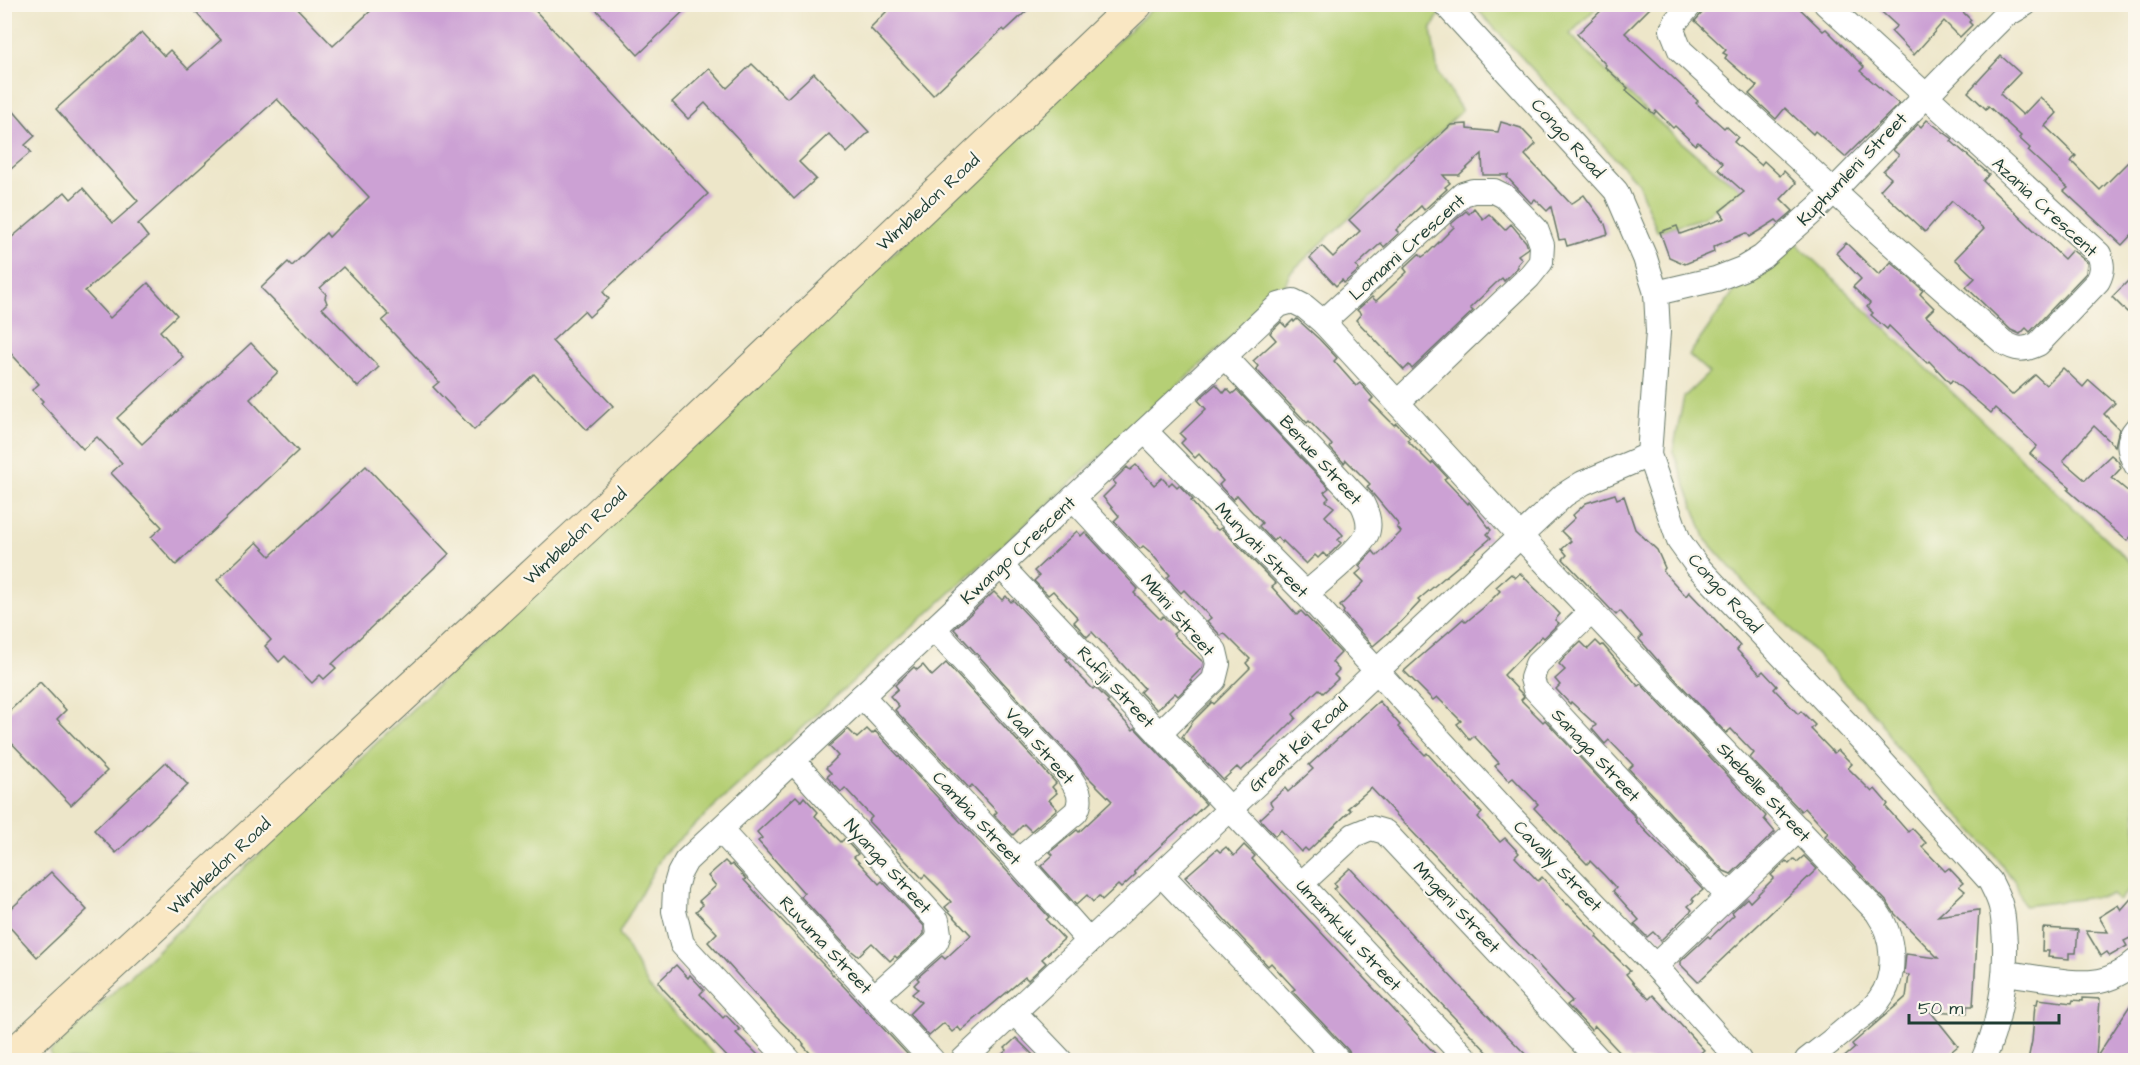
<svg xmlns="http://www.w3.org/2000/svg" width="2140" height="1065" viewBox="0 0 2140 1065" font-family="'Architects Daughter',sans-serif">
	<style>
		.green { fill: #b5cf74; stroke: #6a8654; stroke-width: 1.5 }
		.building { fill: #cca1d4 }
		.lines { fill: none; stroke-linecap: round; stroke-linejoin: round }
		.street-casing { stroke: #677868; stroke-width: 26 }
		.secondary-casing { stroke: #677868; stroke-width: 35 }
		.street { stroke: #fff; stroke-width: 24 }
		.secondary { stroke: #f9e7c3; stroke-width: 33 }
		.labels { text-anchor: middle; stroke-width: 4.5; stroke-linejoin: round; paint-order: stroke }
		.street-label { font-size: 18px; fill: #1f3d34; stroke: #fbf7ec }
	</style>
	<rect width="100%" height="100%" fill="#fbf7ec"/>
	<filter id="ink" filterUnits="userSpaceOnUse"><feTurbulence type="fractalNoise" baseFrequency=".0167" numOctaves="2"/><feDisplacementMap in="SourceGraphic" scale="12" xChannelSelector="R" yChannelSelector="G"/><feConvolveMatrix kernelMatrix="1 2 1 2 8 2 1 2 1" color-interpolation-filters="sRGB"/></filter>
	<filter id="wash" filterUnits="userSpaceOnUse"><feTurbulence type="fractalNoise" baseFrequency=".008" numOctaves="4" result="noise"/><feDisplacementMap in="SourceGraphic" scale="24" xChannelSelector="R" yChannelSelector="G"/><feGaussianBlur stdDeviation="1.35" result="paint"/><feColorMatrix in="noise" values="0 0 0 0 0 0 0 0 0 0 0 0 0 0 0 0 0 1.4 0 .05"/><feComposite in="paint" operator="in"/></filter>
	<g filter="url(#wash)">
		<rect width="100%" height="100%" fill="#ede6c9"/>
		<!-- green -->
		<g class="green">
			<polygon points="1156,5 1444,5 1431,30 1438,73 1462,111 1290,273 1283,290 663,854 619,933 649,987 719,1060 52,1060 50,1052"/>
			<path d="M1473,5H1593L1597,7L1570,34C1623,90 1679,145 1742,190L1702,218L1657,231L1638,183Z"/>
			<path d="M1796,243C1908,352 2023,458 2135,567L2136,882L2119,901L2112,895L2024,906L2016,883L1992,852L1894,744L1879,719L1776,613L1761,602L1706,540L1673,451L1684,397L1709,373L1689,355L1737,287Z"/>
		</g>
		<g id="blocks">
			<!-- building -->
			<g class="building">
				<polygon points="188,4 293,4 333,46 378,4 529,4 708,194 603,292 609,299 589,317 584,311 552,341 613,406 587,430 534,374 474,430 433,387 439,382 382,321 389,315 343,267 320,288 326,294 325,298 327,303 322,308 379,367 358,387 261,288 288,262 292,266 326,233 329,237 369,197 277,99 138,224 148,237 85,291 110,318 148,283 177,315 160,331 183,357 117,418 142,444 251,343 278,372 250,399 298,451 176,565 151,537 162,527 111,473 122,463 97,437 83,449 41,403 43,401 32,390 39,384 4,346 4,244 65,192 71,199 83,188 113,223 138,201 56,109 142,32 164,56 170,50 188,69 221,40"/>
				<polygon points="591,4 691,4 638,55"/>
				<polygon points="894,4 1034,4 1005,31 1003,29 933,95 870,28"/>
				<polygon points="1608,4 1654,4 1625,33 1698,101 1696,103 1724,128 1726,126 1738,137 1734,142 1761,165 1764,161 1780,176 1784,171 1796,183 1781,199 1793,211 1779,223 1776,220 1749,237 1746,233 1713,247 1714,252 1685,264 1669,257 1660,232 1677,226 1680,234 1725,218 1720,211 1744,192 1718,169 1723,163 1698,142 1695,145 1675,126 1673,128 1656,111 1654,114 1626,90 1628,88 1605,67 1606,65 1577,34"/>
				<polygon points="1705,4 1795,4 1823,31 1826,29 1864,67 1860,71 1899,104 1845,157 1815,131 1813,134 1785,108 1776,119 1749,94 1757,86 1725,58 1727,55 1723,53 1726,50 1695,21 1702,13"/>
				<polygon points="1873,4 1959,4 1957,6 1971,20 1969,22 1972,25 1960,37 1944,21 1914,55 1891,31 1897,26"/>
				<polygon points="2001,56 2020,73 2000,94 2023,115 2040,97 2057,113 2045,126 2076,156 2071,161 2100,190 2136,154 2136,230 2122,245 2064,191 2068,188 2028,151 2030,148 2019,138 2021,136 1988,106 1986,109 1968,92"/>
				<polygon points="752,64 787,98 814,73 869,132 847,153 829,134 799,162 816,179 794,199 705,103 688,119 672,102 709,68 727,88"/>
				<polygon points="4,100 35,136 25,145 31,152 4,175"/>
				<polygon points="1927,120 1946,134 1953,139 1951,141 1989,174 1983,181 2064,259 2072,250 2087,262 2086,273 2030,332 2026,328 2020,334 2011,330 1966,287 1975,278 1955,259 1984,229 1952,201 1925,232 1880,190 1891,178 1883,171 1899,155 1893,150 1918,124 1921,127"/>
				<polygon points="1501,122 1521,128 1536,144 1525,155 1571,204 1584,195 1605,224 1608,234 1567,246 1565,239 1559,240 1551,207 1547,211 1535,199 1531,203 1507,177 1508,175 1483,175 1482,154 1459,175 1443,175 1450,183 1445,187 1447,189 1424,210 1421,206 1396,230 1399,233 1384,247 1381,243 1356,266 1359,270 1344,283 1342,280 1336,286 1310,258 1322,246 1333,257 1360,231 1349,220 1451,125 1467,124 1467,129 1498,132"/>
				<polygon points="1474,208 1483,219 1489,214 1505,230 1511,224 1526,242 1528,248 1518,255 1522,259 1517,265 1518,267 1504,281 1502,278 1496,283 1470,308 1473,311 1412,369 1409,365 1404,370 1356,320 1361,314 1357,310 1372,297 1376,301 1407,272 1404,268 1419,254 1422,257 1428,253 1454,227 1451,224 1466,211 1469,214"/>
				<polygon points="1846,243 1879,275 1891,262 1923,290 1920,294 1934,308 1926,316 2012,395 2035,375 2046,385 2063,368 2083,387 2089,380 2115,403 2104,414 2119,429 2115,446 2094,426 2063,461 2085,480 2111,455 2118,461 2121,468 2112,478 2136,498 2136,531 2127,541 2068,490 2070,487 2030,454 2037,446 1995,408 1991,413 1952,380 1950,383 1929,361 1927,363 1889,326 1887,329 1871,315 1873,313 1867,307 1870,303 1853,287 1861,279 1836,253"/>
				<polygon points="2136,273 2136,304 2127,312 2112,297"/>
				<polygon points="1297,319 1319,339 1337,358 1334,361 1356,386 1360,383 1373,398 1370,401 1394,425 1396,423 1410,438 1407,440 1431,464 1433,462 1447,477 1444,479 1468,504 1469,502 1491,530 1487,534 1491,538 1418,600 1420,602 1401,622 1373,646 1343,613 1344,611 1340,606 1364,582 1356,574 1362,569 1359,566 1373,551 1377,556 1401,532 1397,527 1399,525 1367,487 1370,484 1346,460 1344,463 1330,448 1332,445 1309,421 1307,423 1256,369 1258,366 1253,361 1276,340 1270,333 1281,322 1286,327 1293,320 1294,322"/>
				<polygon points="1216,384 1224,393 1227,389 1232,394 1237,390 1329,488 1324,492 1329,498 1326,501 1334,507 1325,516 1343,535 1338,540 1341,543 1327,557 1323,553 1318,558 1315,555 1306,564 1283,541 1282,543 1277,537 1273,541 1259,526 1262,523 1237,495 1233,500 1219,485 1223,481 1199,454 1195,458 1181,443 1185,439 1180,434 1206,409 1198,400"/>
				<polygon points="1136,465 1154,485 1162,478 1169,485 1172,482 1177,487 1179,485 1193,500 1191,501 1213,526 1218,530 1221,528 1276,584 1272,587 1297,615 1301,611 1341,653 1332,662 1339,670 1334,675 1338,679 1323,693 1319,689 1293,714 1296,718 1273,741 1241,771 1237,767 1223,780 1182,737 1193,721 1212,702 1214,704 1250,668 1246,663 1250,659 1224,633 1221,636 1207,621 1211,618 1184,590 1181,593 1167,578 1170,575 1149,551 1143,546 1140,549 1114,521 1119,516 1103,497 1116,484 1113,481 1127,467 1130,470"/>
				<polygon points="366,466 449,554 332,664 336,668 324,679 320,675 312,683 285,656 279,662 265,646 271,640 217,580 257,542 270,556"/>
				<polygon points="1615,494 1617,499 1624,496 1635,529 1657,550 1665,568 1663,571 1686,596 1689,592 1710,614 1740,646 1737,650 1760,674 1763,671 1777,686 1774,689 1798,714 1801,711 1815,725 1811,729 1834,753 1838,750 1852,764 1848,768 1872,792 1875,789 1888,804 1886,807 1908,832 1912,828 1926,843 1922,847 1945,871 1949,868 1963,883 1959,886 1965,891 1938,916 1979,910 1973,1006 1967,1006 1967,1013 1930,1011 1958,1046 1941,1060 1841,1060 1855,1048 1852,1044 1906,997 1909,975 1904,974 1906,954 1938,958 1895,914 1887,902 1825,836 1828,833 1805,808 1801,811 1750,758 1754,753 1731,729 1726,733 1661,664 1639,639 1642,636 1620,611 1616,615 1563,559 1567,555 1562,549 1571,541 1561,531 1575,518 1573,515 1586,503"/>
				<polygon points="1077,531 1081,536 1085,532 1087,534 1138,589 1134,593 1160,619 1163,616 1177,631 1173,634 1203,662 1202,668 1190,680 1192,682 1178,696 1175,693 1157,710 1140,692 1144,688 1122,664 1092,632 1087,637 1074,622 1078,618 1053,591 1048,595 1034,581 1039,576 1034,571"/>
				<polygon points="1520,573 1560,614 1555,620 1559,623 1544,638 1542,636 1504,675 1522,694 1524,697 1521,700 1543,722 1545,720 1636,818 1635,820 1703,890 1692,899 1694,901 1688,906 1692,910 1661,940 1653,932 1647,937 1634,924 1639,920 1613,891 1616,888 1604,875 1590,861 1587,864 1534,808 1538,804 1513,778 1509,781 1495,766 1499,763 1474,736 1470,740 1457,724 1461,721 1437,697 1433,700 1404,671 1463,619 1466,622 1483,608 1500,591 1496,587 1511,574 1515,578"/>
				<polygon points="994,592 1002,600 1006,596 1011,602 1013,600 1068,658 1066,659 1079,675 1093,689 1095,687 1109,701 1107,703 1133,730 1135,728 1206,804 1138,867 1134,872 1136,874 1121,888 1118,885 1102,900 1099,896 1093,902 1087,895 1076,905 1041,866 1053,855 1050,852 1077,830 1079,832 1112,801 1084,773 1076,762 954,629"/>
				<polygon points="1596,641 1601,646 1603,645 1638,686 1641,684 1766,816 1764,819 1775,832 1731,874 1724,871 1629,769 1633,765 1609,740 1605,744 1592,729 1596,725 1571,702 1570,704 1556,689 1560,685 1555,679 1565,670 1559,664 1564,658 1581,642 1588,649"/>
				<polygon points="946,663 1056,783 1052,787 1057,793 1049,800 1057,809 1031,831 1024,824 1013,835 994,815 997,812 972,785 969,788 895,710 899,706 890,696 898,689 895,685 914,667 917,670 923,665 932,676"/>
				<polygon points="40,682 66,710 57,719 107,771 71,805 4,735 4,716"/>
				<polygon points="1379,701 1400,725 1398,727 1425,755 1427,753 1482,813 1478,817 1500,842 1505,838 1519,853 1515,857 1538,881 1542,877 1567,905 1568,904 1598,935 1596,937 1630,971 1626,974 1636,986 1649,999 1653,995 1704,1050 1692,1060 1631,1060 1627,1056 1625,1058 1595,1026 1591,1030 1567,1005 1572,1001 1371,788 1348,808 1351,810 1308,851 1305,848 1301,852 1281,830 1275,836 1260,819 1273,807 1270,802 1285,788 1288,792 1313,769 1309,765"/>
				<polygon points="848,729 857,738 867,729 872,734 875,731 1007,871 1049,917 1046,920 1064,939 1042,959 1046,963 1028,980 1025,977 961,1031 958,1027 952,1032 944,1023 929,1036 909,1014 921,1002 912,994 918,989 914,985 919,980 917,978 942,956 945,959 971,935 945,907 951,902 939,889 925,875 922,878 868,821 872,817 845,788 841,792 827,777 831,773 826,768 838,756 829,746"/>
				<polygon points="166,762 188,785 116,853 94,830"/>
				<polygon points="796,796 801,801 804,797 818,812 815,816 841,842 844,839 846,841 858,854 854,857 879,884 882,881 924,926 924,934 897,958 895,956 890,961 872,943 858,956 848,948 801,897 804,893 758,841 762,838 757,832"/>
				<polygon points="1244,845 1255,856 1252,859 1441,1060 1355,1060 1348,1050 1292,991 1295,989 1271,963 1268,966 1185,877 1217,849 1220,852 1226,847 1234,856"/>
				<polygon points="1804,856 1817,869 1698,982 1681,965 1681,961 1708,936 1710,938 1734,915 1732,912 1747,898 1750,902 1774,878 1771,875 1786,861 1789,864 1794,859 1797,862"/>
				<polygon points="725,861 730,866 732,864 746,879 744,880 909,1056 903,1060 816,1060 803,1045 804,1044 775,1016 708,942 717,933 696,911 703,905 699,901 716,886 708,876"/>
				<polygon points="1350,868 1470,997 1531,1060 1495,1060 1448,1011 1334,889 1337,887 1334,883"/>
				<polygon points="51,872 87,910 37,957 4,921 4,915"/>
				<polygon points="2136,893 2136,935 2124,941 2127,946 2110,956 2107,952 2101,956 2086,931 2108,932 2099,917 2118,905 2121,910"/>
				<polygon points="2043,928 2078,930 2076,953 2069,953 2069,959 2048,957 2049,951 2042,951"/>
				<polygon points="676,965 688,978 690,975 704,990 700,994 723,1018 726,1015 740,1030 736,1033 763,1060 730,1060 664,990 658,982"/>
				<polygon points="2136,996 2136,1060 2028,1060 2032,1041 2035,1004 2037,1004 2038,999 2072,1003 2073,1000 2083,1001 2083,998 2100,999 2096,1058"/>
				<polygon points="1016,1038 1038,1060 995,1060 1007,1050 1005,1048"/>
			</g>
		</g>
	</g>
	<g filter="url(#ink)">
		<use href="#blocks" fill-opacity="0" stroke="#677868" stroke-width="1.5"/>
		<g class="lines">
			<defs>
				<g id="street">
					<path d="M1445,4L1616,191L1645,258L1656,293L1658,332L1649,455L1679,541L1697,566L1866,744L1990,881C1994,889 1999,898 2001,907C2004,918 2004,931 2005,943C2006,985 2000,1022 1983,1060"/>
					<path d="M1691,4L1676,21L1672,30L1680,50L1878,232L2003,342C2016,350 2023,351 2038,344L2098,281C2103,271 2103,265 2099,254L1826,4"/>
					<polyline points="1656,293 1716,279 1742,269 1762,257 1817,208 1990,30 2003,17 2025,4"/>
					<polyline points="1323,322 1463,194 1473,191 1494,191 1504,196 1536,229 1542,245 1541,262 1529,277 1398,402"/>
					<path d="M1224,356L1362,503C1366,511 1370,520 1368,530C1366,546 1319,582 1306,594"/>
					<path d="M2136,429C2125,441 2129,453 2136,465"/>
					<polyline points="1145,431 1306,594 1511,817 1655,966 1739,1060"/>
					<polyline points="1073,498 1215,651 1218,664 1214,680 1159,734"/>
					<polyline points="1001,566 1467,1060"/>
					<polyline points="1592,611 1537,664 1532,678 1535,689 1728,896"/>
					<path d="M934,629L1066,772C1075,786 1085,795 1076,812L1018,861"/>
					<polyline points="862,696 1018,861 1089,941"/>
					<polyline points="793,761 937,920 939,934 936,942 874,997"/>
					<polyline points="720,830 932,1060"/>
					<polyline points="1161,874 1338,1060"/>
					<polyline points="1301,884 1354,835 1371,828 1385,832 1599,1060"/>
					<polyline points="1655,966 1799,829"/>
					<path d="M2005,973C2031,976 2080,987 2104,980C2117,976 2126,970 2136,961"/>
					<polyline points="1014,1012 1060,1060"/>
					<path d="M789,1060L682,944L674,911L675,888L679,874L686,861L1279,305L1293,301L1305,307L1323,322L1520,536L1877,912C1894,936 1898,975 1879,1000C1873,1009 1863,1015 1854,1022C1839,1035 1823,1048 1807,1060"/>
					<polyline points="963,1060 1564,495 1583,483 1649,455"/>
				</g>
				<polyline id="secondary" points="8,1060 589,524 1136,4"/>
			</defs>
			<!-- street casing -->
			<use href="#street" class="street-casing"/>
			<!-- secondary casing -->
			<use href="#secondary" class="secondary-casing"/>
			<!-- street -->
			<use href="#street" class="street"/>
			<!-- secondary -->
			<use href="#secondary" class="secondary"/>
		</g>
	</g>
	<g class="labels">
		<!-- street labels -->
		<g class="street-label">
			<text transform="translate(1568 138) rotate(48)" y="6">Congo Road</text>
			<text transform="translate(1852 169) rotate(-46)" y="6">Kuphumleni Street</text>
			<text transform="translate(928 202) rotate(-43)" y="6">Wimbledon Road</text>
			<text transform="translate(2045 207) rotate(43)" y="6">Azania Crescent</text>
			<text transform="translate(1407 247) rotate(-42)" y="6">Lomami Crescent</text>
			<text transform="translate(1321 460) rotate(48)" y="6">Benue Street</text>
			<text transform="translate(575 536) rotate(-43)" y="6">Wimbledon Road</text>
			<text transform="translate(1018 550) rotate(-43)" y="6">Kwango Crescent</text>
			<text transform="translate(1262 550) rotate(46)" y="6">Munyati Street</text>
			<text transform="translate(1725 593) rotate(48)" y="6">Congo Road</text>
			<text transform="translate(1178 615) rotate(49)" y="6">Mbini Street</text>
			<text transform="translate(1116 687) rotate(47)" y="6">Rufiji Street</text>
			<text transform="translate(1298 745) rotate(-43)" y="6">Great Kei Road</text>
			<text transform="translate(1040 746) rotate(49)" y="6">Vaal Street</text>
			<text transform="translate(1596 755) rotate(47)" y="6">Sanaga Street</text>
			<text transform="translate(1764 792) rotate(47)" y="6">Shebelle Street</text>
			<text transform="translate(977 818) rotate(47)" y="6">Cambia Street</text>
			<text transform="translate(219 866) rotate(-43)" y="6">Wimbledon Road</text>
			<text transform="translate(888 866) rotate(48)" y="6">Nyanga Street</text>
			<text transform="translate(1558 866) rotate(46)" y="6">Cavally Street</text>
			<text transform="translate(1457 907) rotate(47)" y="6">Mngeni Street</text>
			<text transform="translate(1349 935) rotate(47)" y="6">Umzimkulu Street</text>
			<text transform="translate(826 945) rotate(47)" y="6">Ruvuma Street</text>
		</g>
	</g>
	<!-- margin -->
	<rect width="2140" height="1065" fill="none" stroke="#fbf7ec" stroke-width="24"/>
	<!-- scale -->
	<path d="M1909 1014v9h150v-9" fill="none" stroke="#1f3d34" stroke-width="3"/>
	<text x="1918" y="1014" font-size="18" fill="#1f3d34" stroke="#fbf7ec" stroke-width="4.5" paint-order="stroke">50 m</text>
</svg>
